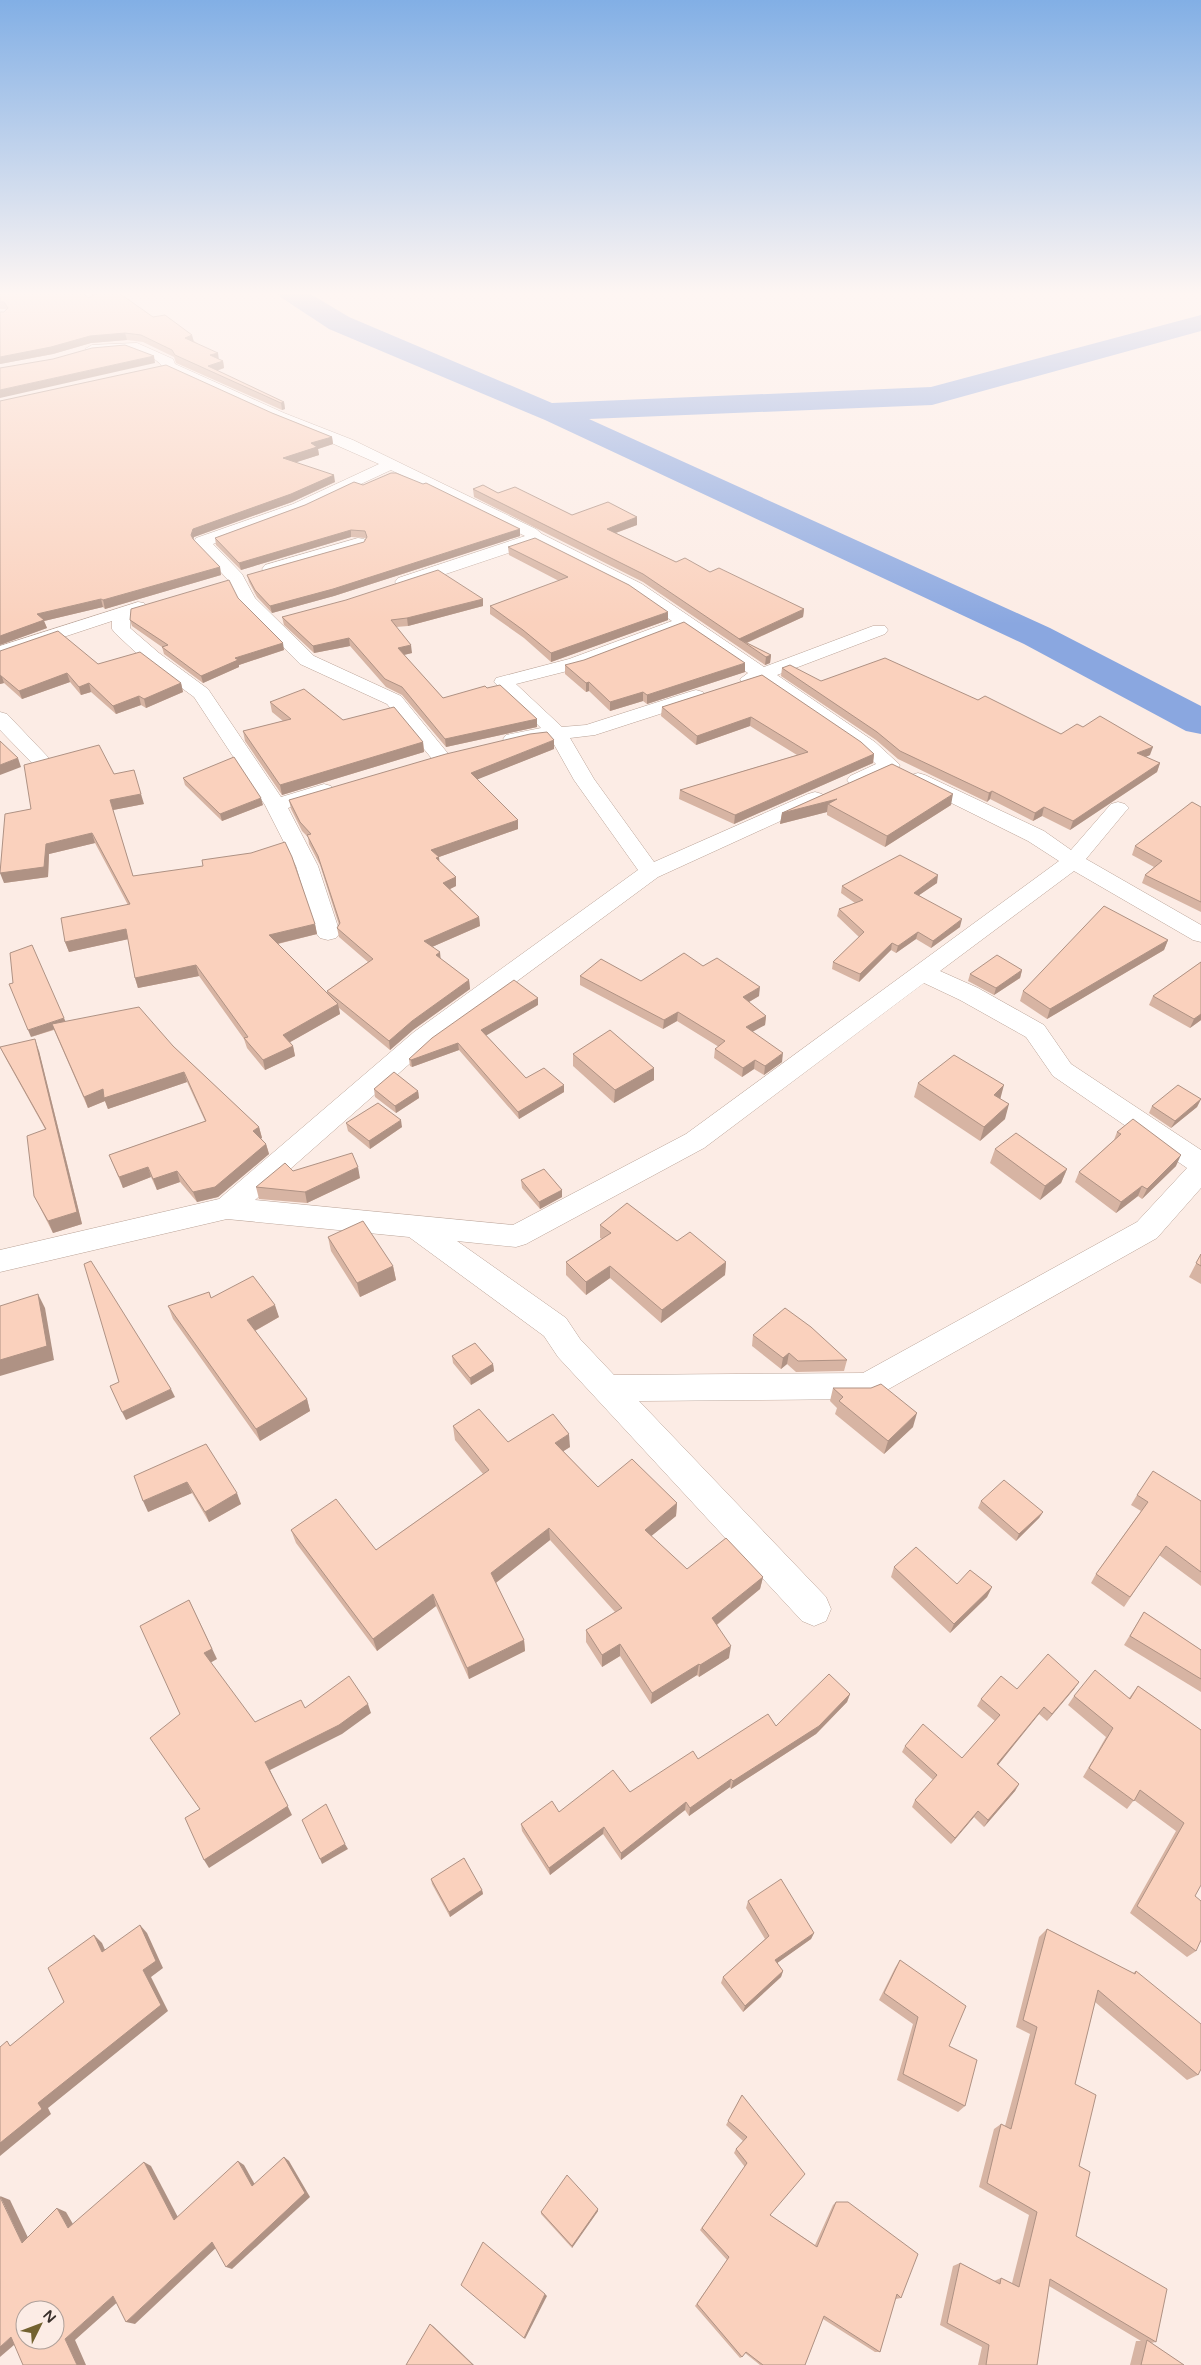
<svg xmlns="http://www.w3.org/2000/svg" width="1201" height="2365" viewBox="0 0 1201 2365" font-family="'Varela Round',sans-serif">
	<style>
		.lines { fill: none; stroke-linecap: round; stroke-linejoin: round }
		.river { fill: #8aa7e0; fill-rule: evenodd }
		.minor-casing { stroke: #baa397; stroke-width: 1 }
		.minor { fill: #fff; fill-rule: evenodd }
		.wall { fill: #d7b4a3 }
		.shaded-wall { fill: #af9284 }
		.building { fill: #fad1bd; stroke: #af9284; fill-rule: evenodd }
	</style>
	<rect width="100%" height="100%" fill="#fcece5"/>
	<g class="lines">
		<!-- river -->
		<polygon class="river" points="278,293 309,293 349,317 552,403 931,387 1201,315 1201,331 932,405 589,419 1050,628 1201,706 1201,734 1186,731 1024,644 545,420 329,329 282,298"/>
		<defs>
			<g id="minor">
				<polygon points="77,293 91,293 97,299 91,303"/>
				<path d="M137,343L173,359L175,364L284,413L353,440L536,529L542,534L642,584L764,667L873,626H885L888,630L885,634L777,675L875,742L900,765L897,769L864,784L857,786L850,784L847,780L850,776L876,764L861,750L760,681L749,685L742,683L740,679L748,673L684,629L583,667L516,684L562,727L586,725L689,692L696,690L703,692L706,696L703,700L595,735L570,738L594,779L654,862L808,794L815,792L822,794L825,798L822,802L658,877L432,1044L255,1200L513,1225L686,1134L1059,861L1028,841L911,783L908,779L911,775L918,773L925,775L1044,831L1071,850L1111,804L1118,802L1125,804L1129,808L1125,812L1086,859L1201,925V942L1193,940L1074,871L940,971L978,988L1044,1025L1071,1064L1201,1150V1188L1157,1238L878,1395L867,1399L639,1401L826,1597L831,1609L826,1621L814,1626L802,1621L558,1357L544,1336L409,1237L227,1219L0,1272V1250L219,1199L414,1032L638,870L574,780L551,739L513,745L506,743L503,739L506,735L541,728L494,682L496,678L569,659L672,621L630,592L535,544L410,586H398L395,582L398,578L525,536L391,470L305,510L213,544L242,574L255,598L314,656L401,696L450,756L447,760L440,762L433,760L387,704L300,664L241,604L228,580L194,542L196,538L293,504L379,464L164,369C145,339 95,360 85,349L92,345ZM924,983L960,1000L1026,1037L1053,1076L1187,1168L1137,1222L863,1373L614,1375L580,1339L566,1318L457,1241L516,1247L526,1244L704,1148Z"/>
				<polygon points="358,538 364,539 366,543 364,547 271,574 265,573 262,569 265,565"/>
				<polygon points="138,602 144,603 147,607 144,611 131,615 130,628 159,653 208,689 281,797 324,784 331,786 334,790 331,794 288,808 318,866 340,933 336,938 328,940 320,938 316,933 296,866 265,805 194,697 145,661 115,633 112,629 112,621 0,658 0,646"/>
				<polygon points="0,712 7,714 47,756 50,760 47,764 40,766 33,764 0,730"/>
			</g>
		</defs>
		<!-- minor casing -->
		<use href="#minor" class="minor-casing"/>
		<!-- minor -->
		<use href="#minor" class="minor"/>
	</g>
	<!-- wall -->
	<g class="wall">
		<polygon points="0,293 89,298 95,294 94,293 119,293 153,317 194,341 219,360 223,361 224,368 217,371 284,402 285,409 282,410 176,363 174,357 143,342 127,340 91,343 53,354 0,364 0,312 4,312 6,309 0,309"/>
		<polygon points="272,413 332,437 333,444 318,449 319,455 296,462 335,482 292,502 194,537 193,540 220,567 221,575 105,609 103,607 44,621 47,628 0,645"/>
		<polygon points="473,489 498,493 572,515 637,525 616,533 676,562 710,572 804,609 803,617 747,643 771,655 770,663 765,665 643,582 474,497"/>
		<polygon points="305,505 520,536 334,596 272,613 257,597 249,582 247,575 364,542 366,538 351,537 241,570 216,545 215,538"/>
		<polygon points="508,547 668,620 551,662 524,638 490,614 490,606 559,581 509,555"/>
		<polygon points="238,598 284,650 239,665 239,667 203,683 164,654 162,647 132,626 130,620"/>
		<polygon points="483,599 483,606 408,626 396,627 412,653 404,655 443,698 487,688 537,719 537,727 446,747 402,695 386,687 350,646 314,653 284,625 282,617"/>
		<polygon points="0,651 98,664 181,683 183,692 146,708 141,705 116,714 91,692 81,695 70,682 22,699 4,683 0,684"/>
		<polygon points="565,665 745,672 647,704 643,701 610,711 589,691 586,692 565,674"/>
		<polygon points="782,668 821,681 978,700 1061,734 1150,755 1145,757 1160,763 1157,772 1070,830 1042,816 1033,821 990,799 987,802 898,759 876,740 781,676"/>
		<polygon points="762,675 874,754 873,763 734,824 679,799 680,790 797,755 750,726 696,745 661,716 662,707"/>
		<polygon points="270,702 423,742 424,752 282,795 245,741 243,731 283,721 272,712"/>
		<polygon points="554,749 477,779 518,829 439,857 439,861 456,877 456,886 450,889 479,917 480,926 432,947 441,959 469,980 470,989 413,1030 390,1050 339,1008 340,1014 290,1042 293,1046 295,1056 265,1070 247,1048 244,1039 199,976 138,988 135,978 128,939 69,952 65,942 128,905 95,843 49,854 48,877 4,883 31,809 114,774 144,804 113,810 133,876 315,924 317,934 278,944 327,993 327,991 368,962 339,937 337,928 339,925 320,865 309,844 308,837 302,831 291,809 289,800"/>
		<polygon points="892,764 951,805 885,847 827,815 827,812 780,824 782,813"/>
		<polygon points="183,778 263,805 222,821 185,785"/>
		<polygon points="1201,807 1201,912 1142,883 1145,875 1154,867 1132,855 1135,846"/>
		<polygon points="937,883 919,895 960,927 931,948 916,939 896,953 891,950 859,982 832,969 833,962 859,937 837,916 839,909 855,903 841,893 842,886"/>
		<polygon points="1168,940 1164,950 1047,1019 1020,1001 1023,991"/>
		<polygon points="1201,962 1201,1020 1190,1028 1149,1005 1153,996"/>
		<polygon points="703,966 759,996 749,1002 766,1016 765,1025 752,1031 782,1062 764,1075 754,1069 742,1077 714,1058 715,1049 719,1047 677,1021 663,1029 580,985 580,976 641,981"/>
		<polygon points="1022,970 1020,978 994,995 968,981 970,974"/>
		<polygon points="538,1005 486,1035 526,1078 564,1092 519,1119 459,1050 412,1067 410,1066 409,1059"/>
		<polygon points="65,1022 173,1046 259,1127 262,1138 261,1138 266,1144 269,1154 218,1197 197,1202 180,1182 157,1190 151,1177 123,1188 109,1155 205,1121 187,1082 108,1109 105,1101 88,1108 54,1030 31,1037"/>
		<polygon points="0,1047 39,1051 82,1224 53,1233 34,1196 45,1129 6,1059"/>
		<polygon points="573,1054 654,1080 614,1103 573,1066"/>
		<polygon points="918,1083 1000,1099 1005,1119 980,1141 914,1097"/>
		<polygon points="374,1089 418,1091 419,1098 396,1113 375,1097"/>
		<polygon points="1201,1099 1197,1107 1171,1128 1149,1113 1152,1106"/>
		<polygon points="346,1123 402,1127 370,1149 348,1131"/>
		<polygon points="1117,1132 1176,1166 1142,1199 1138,1196 1116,1213 1075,1182 1079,1172 1114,1140"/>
		<polygon points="995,1149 1067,1169 1061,1183 1040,1200 990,1163"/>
		<polygon points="360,1178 307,1203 259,1199 256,1187"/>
		<polygon points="521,1180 562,1197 540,1209 522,1188"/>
		<polygon points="600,1225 677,1241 726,1262 725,1275 661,1323 610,1278 586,1295 566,1275 566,1262 602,1239 600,1238"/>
		<polygon points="328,1237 393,1266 396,1280 360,1297 331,1251"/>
		<polygon points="1201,1254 1201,1284 1189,1277"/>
		<polygon points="211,1298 279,1317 255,1331 307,1399 310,1411 260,1441 173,1319 168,1306"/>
		<polygon points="753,1335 847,1360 844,1371 796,1372 787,1364 781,1369 752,1346"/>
		<polygon points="452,1356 493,1364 494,1371 471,1385 453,1363"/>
		<polygon points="833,1388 913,1427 884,1454 835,1414 837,1408 830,1401"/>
		<polygon points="453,1426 508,1442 570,1447 563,1451 598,1487 677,1503 676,1516 651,1536 687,1569 763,1577 760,1589 717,1625 729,1658 699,1677 697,1675 651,1704 620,1656 602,1667 586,1642 586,1630 615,1612 550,1540 496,1583 524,1640 525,1651 469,1679 436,1606 377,1651 296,1543 291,1530 376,1550 483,1474 455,1440"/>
		<polygon points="206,1444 241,1504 209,1522 192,1493 148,1512"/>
		<polygon points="1137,1495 1201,1501 1201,1586 1159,1555 1124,1607 1091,1583 1096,1574 1141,1511 1131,1505"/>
		<polygon points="981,1501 1043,1512 1039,1518 1016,1541 978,1508"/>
		<polygon points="894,1567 957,1584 992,1587 987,1597 950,1633 891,1577"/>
		<polygon points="1144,1612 1201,1650 1201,1692 1124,1645"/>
		<polygon points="1079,1682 1074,1689 1047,1721 1039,1714 998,1765 1019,1784 1015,1791 984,1827 974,1817 951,1844 912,1807 915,1800 933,1780 902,1752 905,1746 962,1758 995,1721 977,1706 981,1699 1017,1689"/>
		<polygon points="1138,1686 1201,1730 1195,1896 1196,1951 1187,1957 1130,1913 1176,1831 1134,1800 1127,1809 1083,1777 1106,1737 1068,1705 1074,1696 1129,1698"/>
		<polygon points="850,1694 847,1702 816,1734 731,1789 730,1787 689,1816 685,1810 621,1860 603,1834 550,1875 522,1831 521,1824 559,1812 630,1792 698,1759"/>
		<polygon points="431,1879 482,1890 483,1894 450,1917 432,1884"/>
		<polygon points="748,1901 814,1933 811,1939 777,1963 783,1971 781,1977 743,2012 721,1983 723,1977 765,1939 746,1908"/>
		<polygon points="1047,1929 1133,1973 1136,1971 1198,2075 1187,2080 1095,2002 1075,2084 1079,2166 1076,2236 1156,2342 1151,2343 1184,2365 1130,2365 1136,2341 1141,2341 1049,2286 1037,2365 978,2365 982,2347 940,2325 953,2266 960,2263 994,2281 1001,2278 1012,2283 1029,2215 979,2187 994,2129 1001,2124 1005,2126 1030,2034 1016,2027 1039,1937"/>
		<polygon points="900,1960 965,2106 958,2112 897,2080 913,2024 879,2000 895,1968"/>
		<polygon points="742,2095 770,2215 815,2245 833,2205 836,2202 901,2298 896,2299 895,2299 880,2352 875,2352 823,2319 805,2365 760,2365 745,2353 742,2357 740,2358 695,2306 727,2260 700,2230 745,2167 734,2153 736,2149 743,2141 726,2125"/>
		<polygon points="598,2211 572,2248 541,2214 541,2212"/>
	</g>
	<!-- shaded-wall -->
	<g class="shaded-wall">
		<polygon points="125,333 127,340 91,343 53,354 0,364 0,357 90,336"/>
		<polygon points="192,335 194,342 185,338"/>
		<polygon points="218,353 219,360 210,355"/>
		<polygon points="154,356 155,363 0,398 0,390"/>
		<polygon points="223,361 224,368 212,372 208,366"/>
		<polygon points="284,402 285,409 282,410 281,403"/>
		<polygon points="332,437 333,444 318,449 319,455 285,466 283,458 311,443"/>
		<polygon points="334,475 335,482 292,502 194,537 192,543 191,535 193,529"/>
		<polygon points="637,517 637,525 607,536 607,529"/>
		<polygon points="520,529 520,536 334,596 272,613 270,606"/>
		<polygon points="351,530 351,537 241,570 239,563"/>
		<polygon points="220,567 221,575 105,609 103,600"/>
		<polygon points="101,599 103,607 44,621 47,628 0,645 0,636 37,614"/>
		<polygon points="483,599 483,606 408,626 407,618"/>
		<polygon points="804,609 803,617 746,643 739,639"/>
		<polygon points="668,612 668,620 551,662 551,653"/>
		<polygon points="349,638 350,646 314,653 313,646"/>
		<polygon points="283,643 284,650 239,665 239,667 203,683 201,676 235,658"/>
		<polygon points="411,645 412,653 399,656 398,648"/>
		<polygon points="771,655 770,663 765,665 766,657"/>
		<polygon points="745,663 745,672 647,704 647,695"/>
		<polygon points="67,673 70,682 22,699 19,691"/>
		<polygon points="1,674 4,683 0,684 0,675"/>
		<polygon points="589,682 589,691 586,692 586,683"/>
		<polygon points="89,683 91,692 81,695 79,687"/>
		<polygon points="181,683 183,692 146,708 144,699"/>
		<polygon points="643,692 643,701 610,711 610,702"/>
		<polygon points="139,696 141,705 116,714 113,706"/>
		<polygon points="751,717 750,726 696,745 697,736"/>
		<polygon points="537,719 537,727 446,747 445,739"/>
		<polygon points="554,740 554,749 471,782 471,773"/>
		<polygon points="423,742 424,752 282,795 280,785"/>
		<polygon points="1153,747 1150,755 1135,762 1137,753"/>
		<polygon points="874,754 873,763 734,824 735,815"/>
		<polygon points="18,758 21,767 0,775 0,765"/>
		<polygon points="1160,763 1157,772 1070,830 1073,821"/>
		<polygon points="992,791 990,799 987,802 989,793"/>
		<polygon points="141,794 144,804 113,810 110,800"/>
		<polygon points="953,794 951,805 885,847 887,836"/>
		<polygon points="261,798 263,805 222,821 220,814"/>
		<polygon points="837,799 828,804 827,812 780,824 782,813"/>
		<polygon points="1044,807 1042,816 1033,821 1035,813"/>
		<polygon points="518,820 518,829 439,857 440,866 431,850"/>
		<polygon points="92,833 95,843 49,854 48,877 4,883 0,873 46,844"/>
		<polygon points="938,875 937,883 912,900 914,893"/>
		<polygon points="456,877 456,886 444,892 443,883"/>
		<polygon points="479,917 480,926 425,950 424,941"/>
		<polygon points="962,919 960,927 931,948 933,941"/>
		<polygon points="315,924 317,934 272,945 269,935"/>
		<polygon points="126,929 129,939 69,952 65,942"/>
		<polygon points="918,932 916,939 896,953 898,946"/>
		<polygon points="1168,940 1164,950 1047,1019 1050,1009"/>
		<polygon points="892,943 891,950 859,982 860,974"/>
		<polygon points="440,952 441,962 436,955"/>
		<polygon points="196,965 199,976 138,988 135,978"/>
		<polygon points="1022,970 1020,978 994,995 996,988"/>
		<polygon points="469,980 470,989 413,1030 390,1050 389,1041 412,1021"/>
		<polygon points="760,987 759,996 742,1006 743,997"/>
		<polygon points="538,998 538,1005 482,1038 481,1030"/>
		<polygon points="338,1004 340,1014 285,1045 283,1035"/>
		<polygon points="678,1012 677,1021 663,1029 664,1020"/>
		<polygon points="1201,1014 1201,1020 1190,1028 1194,1019"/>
		<polygon points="766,1016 765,1025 745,1036 746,1027"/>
		<polygon points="64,1018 67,1025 31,1037 28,1030"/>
		<polygon points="35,1039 39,1051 82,1224 53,1233 48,1221 77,1212"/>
		<polygon points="458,1043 459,1050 412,1067 411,1060"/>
		<polygon points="293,1046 295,1056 265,1070 263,1060"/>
		<polygon points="783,1053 782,1062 764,1075 765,1066"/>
		<polygon points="755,1060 754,1069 742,1077 743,1068"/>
		<polygon points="654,1068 654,1080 614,1103 615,1090"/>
		<polygon points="184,1072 187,1082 108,1109 105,1101 88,1108 84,1097 103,1089"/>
		<polygon points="564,1085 564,1092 519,1119 518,1112"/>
		<polygon points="1004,1085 1000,1100 994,1095"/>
		<polygon points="418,1091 419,1098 396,1113 395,1106"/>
		<polygon points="1201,1099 1197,1107 1171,1128 1175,1121"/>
		<polygon points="1009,1104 1005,1119 980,1141 984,1127"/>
		<polygon points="401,1120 402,1127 370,1149 369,1141"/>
		<polygon points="259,1127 262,1138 256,1141 253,1131"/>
		<polygon points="266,1144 269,1154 218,1197 197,1202 193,1192"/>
		<polygon points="1181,1155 1176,1166 1142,1199 1147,1189"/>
		<polygon points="148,1167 151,1177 123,1188 119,1177"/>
		<polygon points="358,1167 360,1178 307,1203 305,1192"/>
		<polygon points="1067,1169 1061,1183 1040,1200 1045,1186"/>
		<polygon points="177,1171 180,1182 157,1190 153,1179"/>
		<polygon points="1142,1186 1138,1196 1116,1213 1121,1202"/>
		<polygon points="562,1190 562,1197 540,1209 539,1202"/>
		<polygon points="726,1262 725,1275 661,1323 662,1310"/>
		<polygon points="393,1266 396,1280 360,1297 357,1283"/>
		<polygon points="610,1266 610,1278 586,1295 586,1282"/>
		<polygon points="38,1294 45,1308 54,1360 0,1376 0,1360"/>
		<polygon points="275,1305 279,1317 251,1333 247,1320"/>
		<polygon points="789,1353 787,1364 781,1369 783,1358"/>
		<polygon points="493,1364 494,1371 471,1385 470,1378"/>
		<polygon points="171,1389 175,1397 126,1420 122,1412"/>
		<polygon points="307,1399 310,1411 260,1441 256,1429"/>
		<polygon points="917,1413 913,1427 884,1454 888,1441"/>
		<polygon points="569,1434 570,1447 556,1456 555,1443"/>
		<polygon points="187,1482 192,1493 148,1512 143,1501"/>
		<polygon points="237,1493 241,1504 209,1522 205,1512"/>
		<polygon points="677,1503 676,1516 644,1542 645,1530"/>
		<polygon points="1043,1512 1039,1518 1016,1541 1019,1534"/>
		<polygon points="549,1528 550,1540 493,1585 491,1573"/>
		<polygon points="763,1577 760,1589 710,1630 712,1618"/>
		<polygon points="992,1587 987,1597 950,1633 954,1624"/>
		<polygon points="433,1594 436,1606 377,1651 373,1639"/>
		<polygon points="189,1600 217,1659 210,1663 204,1653"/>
		<polygon points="524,1640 525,1651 469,1679 467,1668"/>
		<polygon points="620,1644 620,1656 602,1667 602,1655"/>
		<polygon points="731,1646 729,1658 699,1677 700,1665"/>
		<polygon points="699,1664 697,1675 651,1704 652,1693"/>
		<polygon points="1079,1682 1074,1689 1047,1721 1052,1714"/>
		<polygon points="850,1694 847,1702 816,1734 731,1789 733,1781"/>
		<polygon points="368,1704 371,1713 342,1734 270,1770 292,1815 209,1868 204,1860 265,1762"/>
		<polygon points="1044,1707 1039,1714 993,1771 997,1764"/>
		<polygon points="731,1779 730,1787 689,1816 690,1808"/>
		<polygon points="1019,1784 1015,1791 984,1827 988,1820"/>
		<polygon points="686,1802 685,1810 621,1860 621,1853"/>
		<polygon points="978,1811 974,1817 951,1844 955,1838"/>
		<polygon points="604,1827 603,1834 550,1875 549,1868"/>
		<polygon points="345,1844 348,1849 322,1864 320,1859"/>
		<polygon points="482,1890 483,1894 450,1917 449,1912"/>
		<polygon points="140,1925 147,1933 163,1968 151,1977 168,2011 48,2108 51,2114 0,2156 0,2143 38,2103 143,1970"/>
		<polygon points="814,1933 811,1939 773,1966 775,1960"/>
		<polygon points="94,1935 102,1943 109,1959 102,1952"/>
		<polygon points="783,1971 781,1977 743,2012 745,2006"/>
		<polygon points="284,2157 289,2161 310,2197 232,2269 226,2267"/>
		<polygon points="238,2161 244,2165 258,2190 252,2186"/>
		<polygon points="144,2162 151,2166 181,2223 174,2220"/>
		<polygon points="0,2196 10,2200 32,2246 22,2243"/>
		<polygon points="57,2208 66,2212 77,2231 68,2228"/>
		<polygon points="598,2209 598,2211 572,2248 572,2246"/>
		<polygon points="212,2242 219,2245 135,2324 126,2322"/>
		<polygon points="545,2294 547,2296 525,2339 524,2338"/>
		<polygon points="113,2296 122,2298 75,2340 86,2365 77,2365 65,2339"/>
		<polygon points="430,2324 433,2326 474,2365 473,2365"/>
		<polygon points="11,2337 21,2339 0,2357 0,2347"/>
	</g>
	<!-- building -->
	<g class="building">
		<polygon points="0,293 83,293 89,298 96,293 119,293 153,317 165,315 192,335 185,338 218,353 210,355 223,361 208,366 284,402 281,403 175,355 172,350 141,335 125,333 90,336 51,347 0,357 0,312 4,312 8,308 4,302 0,302"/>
		<polygon points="125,345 154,356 0,390 0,368 53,359 92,348"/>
		<polygon points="166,365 272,413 332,437 311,443 317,447 283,458 334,475 291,494 193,529 191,535 193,539 220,567 103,600 101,599 37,614 44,620 0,636 0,401"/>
		<polygon points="391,473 396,473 423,484 426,483 520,529 333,589 270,606 255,590 247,575 364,542 367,537 365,531 351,530 239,563 215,538 305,505 354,482 363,485"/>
		<polygon points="483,485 498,493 515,487 572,515 608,502 637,517 607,529 676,562 685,558 710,572 719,568 804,609 739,639 771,655 766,657 643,574 473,489"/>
		<polygon points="535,538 629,585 668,612 551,653 523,630 490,606 568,577 508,547"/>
		<polygon points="438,570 483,599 407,618 391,620 411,645 398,648 443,698 485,686 487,688 500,685 537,719 445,739 402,687 385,679 349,638 313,646 282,617 346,600"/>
		<polygon points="229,580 238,598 283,643 235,658 238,660 201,676 162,647 168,645 130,620 131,609"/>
		<polygon points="684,622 745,663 647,695 643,692 610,702 589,682 586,683 565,665 584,660"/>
		<polygon points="58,631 98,664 140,652 181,683 144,699 139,696 113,706 89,683 79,687 67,673 19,691 0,675 0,651"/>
		<polygon points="885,658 978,700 985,696 1061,734 1077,724 1083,727 1100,716 1153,747 1137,753 1160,763 1073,821 1044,807 1035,813 992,791 989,793 900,751 877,732 782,668 790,665 821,681"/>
		<polygon points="762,675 861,742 874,754 735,815 680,790 808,752 751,717 697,736 662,707"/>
		<polygon points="304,689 343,720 394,707 423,742 280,785 243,731 291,719 270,702"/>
		<polygon points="547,732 554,740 471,773 518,820 431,850 439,857 436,858 456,877 443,883 479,917 424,941 440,952 436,955 469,980 412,1021 389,1041 327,991 373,959 337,928 340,923 318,856 307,835 311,834 300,822 289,800 446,754 530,734"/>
		<polygon points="0,741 18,758 0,765"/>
		<polygon points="99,745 114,774 134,770 141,794 110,800 133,876 203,866 202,860 251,853 285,842 292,857 315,924 269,935 338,1004 283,1035 293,1046 263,1060 244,1038 248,1037 196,965 135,978 126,929 65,942 61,918 130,904 92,833 46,844 44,867 0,873 5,814 31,809 24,765"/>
		<polygon points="234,757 261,798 220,814 183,778"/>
		<polygon points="892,764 953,794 887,836 828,804 837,799 782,813"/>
		<polygon points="1192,802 1201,807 1201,902 1145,875 1162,861 1135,846"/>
		<polygon points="900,855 938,875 914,893 962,919 933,941 918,932 898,946 892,943 860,974 833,962 864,932 839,909 863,900 842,886"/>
		<polygon points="1104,906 1168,940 1050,1009 1023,991"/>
		<polygon points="32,945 64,1018 28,1030 9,984 13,983 10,953"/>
		<polygon points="684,953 703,966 717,958 760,987 743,997 766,1016 746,1027 783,1053 765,1066 755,1060 743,1068 715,1049 725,1041 678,1012 664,1020 580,976 601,959 641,981"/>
		<polygon points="997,955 1022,970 996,988 970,974"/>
		<polygon points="1201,962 1201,1014 1194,1019 1153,996"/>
		<polygon points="514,980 538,998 481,1030 526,1078 544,1068 564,1085 518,1112 458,1043 411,1060 409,1059 432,1038"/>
		<polygon points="139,1007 173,1046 259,1127 253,1131 266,1144 215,1187 193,1192 177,1171 153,1179 148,1167 119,1177 109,1155 206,1121 184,1072 104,1098 103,1089 84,1097 52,1024"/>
		<polygon points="610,1030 654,1068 615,1090 573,1054"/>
		<polygon points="35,1039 77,1212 48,1221 34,1196 27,1136 46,1129 0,1047"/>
		<polygon points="954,1055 1004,1085 994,1095 1009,1104 984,1127 918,1083"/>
		<polygon points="394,1072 418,1091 395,1106 374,1089"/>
		<polygon points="1178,1085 1201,1099 1175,1121 1152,1106"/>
		<polygon points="378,1103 401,1120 369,1141 346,1123"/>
		<polygon points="1133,1119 1181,1155 1147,1189 1142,1186 1121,1202 1079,1172 1121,1134 1117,1132"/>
		<polygon points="1016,1133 1067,1169 1045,1186 995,1149"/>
		<polygon points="352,1153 358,1167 305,1192 256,1187 285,1163 293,1171"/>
		<polygon points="544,1169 562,1190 539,1202 521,1180"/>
		<polygon points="627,1203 677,1241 690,1232 726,1262 662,1310 610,1266 586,1282 566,1262 611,1233 600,1225"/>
		<polygon points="363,1221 393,1266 357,1283 328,1237"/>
		<polygon points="1201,1254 1201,1266 1196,1263"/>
		<polygon points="91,1261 171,1389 122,1412 110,1386 119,1382 84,1264"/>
		<polygon points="253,1276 275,1305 247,1320 307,1399 256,1429 168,1306 209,1292 211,1298"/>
		<polygon points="38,1294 47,1346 0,1360 0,1306"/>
		<polygon points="785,1308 811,1327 847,1360 798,1361 789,1353 783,1358 753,1335"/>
		<polygon points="475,1343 493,1364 470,1378 452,1356"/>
		<polygon points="881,1384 917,1413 888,1441 839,1401 843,1397 833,1388 871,1388"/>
		<polygon points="479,1409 508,1442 553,1414 569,1434 555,1443 598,1487 632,1459 677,1503 645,1530 687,1569 726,1538 763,1577 712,1618 731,1646 700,1665 699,1664 652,1693 620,1644 602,1655 586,1630 622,1608 549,1528 491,1573 524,1640 467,1668 433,1594 373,1639 291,1530 336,1499 376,1550 489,1470 453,1426"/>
		<polygon points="206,1444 237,1493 205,1512 187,1482 143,1501 134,1476"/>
		<polygon points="1153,1471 1201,1501 1201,1572 1166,1546 1130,1597 1096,1574 1148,1502 1137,1495"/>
		<polygon points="1004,1480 1043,1512 1019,1534 981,1501"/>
		<polygon points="916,1547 957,1584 970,1570 992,1587 954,1624 894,1567"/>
		<polygon points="189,1600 212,1649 204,1653 255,1722 301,1700 305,1708 349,1676 368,1704 339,1725 265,1762 288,1806 204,1860 185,1818 200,1809 150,1738 180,1714 140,1626"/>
		<polygon points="1144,1612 1201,1650 1201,1679 1130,1636"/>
		<polygon points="1048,1654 1079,1682 1052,1714 1044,1707 997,1764 1019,1784 988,1820 978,1811 955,1838 915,1800 937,1775 905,1746 923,1724 962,1758 1000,1715 981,1699 1001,1676 1017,1689"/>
		<polygon points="1095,1670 1130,1699 1138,1686 1201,1730 1201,1885 1195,1896 1201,1901 1201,1940 1196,1951 1137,1906 1184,1823 1140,1790 1134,1801 1089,1768 1113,1728 1074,1696"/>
		<polygon points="829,1674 850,1694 819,1726 733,1781 731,1779 690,1808 686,1802 621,1853 604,1827 549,1868 521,1824 552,1801 559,1812 613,1770 630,1792 693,1751 698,1759 768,1714 776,1726"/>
		<polygon points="326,1804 345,1844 320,1859 302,1820"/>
		<polygon points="464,1858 482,1890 449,1912 431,1879"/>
		<polygon points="781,1879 814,1933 775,1960 783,1971 745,2006 723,1977 769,1936 748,1901"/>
		<polygon points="140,1925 156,1961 143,1970 161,2005 38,2103 42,2109 0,2143 0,2047 7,2041 10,2046 64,2002 48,1968 94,1935 102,1952"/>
		<polygon points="1047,1929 1135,1974 1136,1971 1201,2024 1201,2069 1198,2075 1098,1990 1075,2084 1096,2095 1079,2166 1090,2172 1076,2236 1167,2289 1156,2342 1050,2279 1037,2365 986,2365 989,2345 947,2323 960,2263 1000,2284 1001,2278 1019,2287 1037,2212 987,2183 1001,2124 1011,2129 1037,2027 1023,2020"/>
		<polygon points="900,1960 966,2006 949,2046 977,2060 965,2106 903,2074 918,2017 884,1993"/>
		<polygon points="742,2095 805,2174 770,2215 817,2247 836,2202 848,2202 918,2254 901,2298 897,2294 880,2352 824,2316 805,2365 763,2365 746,2352 742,2357 697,2304 729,2257 702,2228 747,2163 736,2149 747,2137 728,2121"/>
		<path d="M284,2157L305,2193L226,2267L212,2242L126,2322L113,2296L65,2339L77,2365H23L11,2337L0,2347V2197L22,2243L57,2208L68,2228L144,2162L174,2220L238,2161L252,2186ZM25,2310H55V2340H25Z"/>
		<polygon points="567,2175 598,2209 572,2246 541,2212"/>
		<polygon points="483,2242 545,2294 524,2338 461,2285"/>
		<polygon points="430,2324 473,2365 406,2365"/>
		<polygon points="1147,2340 1184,2365 1141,2365"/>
	</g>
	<!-- sky -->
	<linearGradient id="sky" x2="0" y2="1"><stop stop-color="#82afe5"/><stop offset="0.47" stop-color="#fef6f3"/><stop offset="1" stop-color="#fef6f3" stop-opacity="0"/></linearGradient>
	<rect width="1201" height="624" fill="url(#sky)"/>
	<!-- north arrow -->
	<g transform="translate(40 2325) rotate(48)"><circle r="24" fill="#fcece5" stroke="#aea09a"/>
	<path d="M0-4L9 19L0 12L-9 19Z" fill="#736230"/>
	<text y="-8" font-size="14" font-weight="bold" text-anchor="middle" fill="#392f2a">N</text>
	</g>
</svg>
